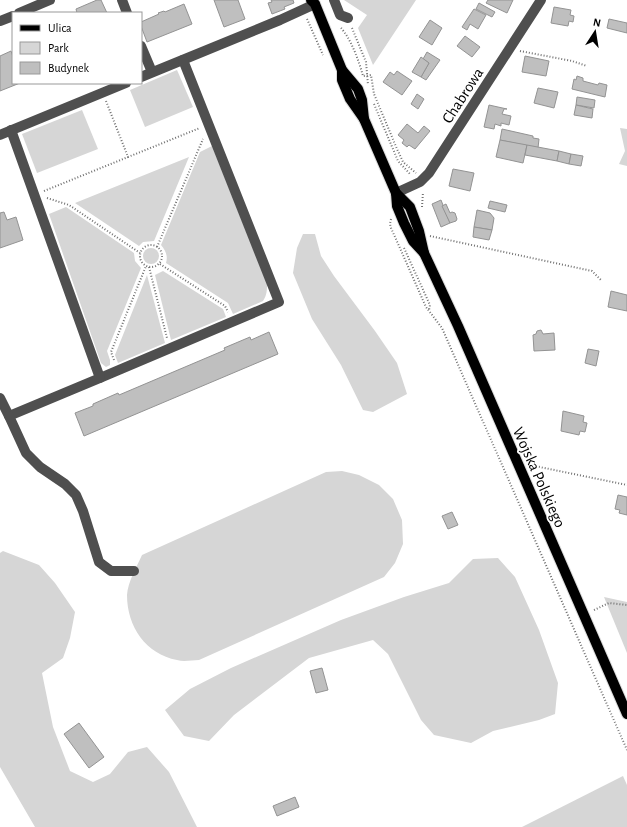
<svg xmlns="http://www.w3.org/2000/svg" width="627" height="827" viewBox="0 0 627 827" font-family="'Alegreya Sans',sans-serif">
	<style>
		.green { fill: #d6d6d6 }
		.building { fill: #bfbfbf; stroke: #939393 }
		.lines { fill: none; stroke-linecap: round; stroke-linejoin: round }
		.major-casing { stroke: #dbdbdb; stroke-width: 12 }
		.path { stroke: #717171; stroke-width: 2; stroke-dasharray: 1 2; stroke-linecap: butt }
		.minor { stroke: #4f4f4f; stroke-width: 10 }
		.major { stroke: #000; stroke-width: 10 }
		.labels { text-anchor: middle; stroke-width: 3.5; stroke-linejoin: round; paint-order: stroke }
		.street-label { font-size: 16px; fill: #000; stroke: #fff }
	</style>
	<rect width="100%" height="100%" fill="#fff"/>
	<!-- green -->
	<g class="green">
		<polygon points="344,0 416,0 373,65 358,28 367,15"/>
		<polygon points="177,70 193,107 145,127 130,90"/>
		<polygon points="82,110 98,149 37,173 22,134"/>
		<polygon points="620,128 627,129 627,166 619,164 625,151"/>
		<path d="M212,146L267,284C267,290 267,295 263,301L233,314L228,303L166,263C168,256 166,251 161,245L200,152Z"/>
		<polygon points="189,157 154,241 143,242 139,246 75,203"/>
		<polygon points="66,207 134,253 135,261 141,268 107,351 110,360 110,365 106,367 101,363 49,214"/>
		<polygon points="303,234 315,234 321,256 334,276 375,331 397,363 407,394 373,412 363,410 341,365 312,319 293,273 297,248"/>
		<circle cx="151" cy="256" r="8"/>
		<polygon points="163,271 223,309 226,317 171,340 155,275"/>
		<polygon points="147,275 165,343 118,363 115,355"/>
		<path d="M342,471L359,475L379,485L393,499L402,520L403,544L395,563L384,577L199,660C192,660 184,662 177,660C146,654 127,627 127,595C128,582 136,568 142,555L326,472Z"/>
		<polygon points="3,551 39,565 55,583 75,612 70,638 63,658 42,673 53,727 70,771 93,782 110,774 128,752 147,747 169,772 197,827 35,827 0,767 0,553"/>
		<polygon points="498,558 515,577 539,630 558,683 555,714 539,720 493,731 471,743 434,735 421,720 388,654 373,640 309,658 234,715 209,741 184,736 165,710 190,689 231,668 341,620 404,597 449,583 473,559"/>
		<polygon points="604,597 627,602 627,653"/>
		<polygon points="623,776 627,785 627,827 522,827"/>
	</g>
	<!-- building -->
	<g class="building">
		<polygon points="97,0 101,0 107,13 77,13 76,9"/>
		<polygon points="214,0 238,0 245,19 224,27"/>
		<polygon points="271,0 293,0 294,3 284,7 285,9 272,14 268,3 272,2"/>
		<polygon points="488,0 513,0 507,13 486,3"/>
		<polygon points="479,3 495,12 492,17 476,9"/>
		<polygon points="184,4 192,24 147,42 141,26 141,22 159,14 158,13 164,11 165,12"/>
		<polygon points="554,7 571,10 570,15 574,16 573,22 569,21 568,26 551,23"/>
		<polygon points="474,9 486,15 478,29 470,24 467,30 462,27"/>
		<polygon points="609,19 627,23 627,33 607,28"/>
		<polygon points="430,20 442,28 432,45 419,37"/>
		<polygon points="465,36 480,47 472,57 457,46"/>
		<polygon points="11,51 13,57 13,83 20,83 0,91 0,56"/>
		<polygon points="427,52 440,60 426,80 421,77 429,63 423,59"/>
		<polygon points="525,56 549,61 546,76 522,72"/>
		<polygon points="421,57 429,63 421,77 412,72"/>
		<polygon points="397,71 412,81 402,95 383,82 390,72 394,75"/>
		<polygon points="577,76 583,78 583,81 598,85 599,83 607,85 605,97 572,89 574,79 576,80"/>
		<polygon points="538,88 558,92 554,108 534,103"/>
		<polygon points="417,94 424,99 418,109 411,104"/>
		<polygon points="577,97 595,100 594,108 576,105"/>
		<polygon points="489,105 507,109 504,109 502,114 511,116 509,125 501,123 501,126 495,124 494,129 484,127"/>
		<polygon points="576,105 593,109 592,118 574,115"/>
		<polygon points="407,124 418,133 424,126 430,131 415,149 409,145 407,147 402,143 404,140 398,135"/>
		<polygon points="502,129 533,136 533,138 539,139 538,148 500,140"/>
		<polygon points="500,140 527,145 523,163 496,157"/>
		<polygon points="527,145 559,151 557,161 525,155"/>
		<polygon points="559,151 571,154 569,164 557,161"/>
		<polygon points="571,154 583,156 581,166 569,164"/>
		<polygon points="453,169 474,173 470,191 449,186"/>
		<polygon points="441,200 450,223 441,227 432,204"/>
		<polygon points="490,201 507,205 505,212 488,208"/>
		<polygon points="446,204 450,213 452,212 455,213 457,219 456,221 450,223 442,206"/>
		<polygon points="477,210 490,213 494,218 492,230 474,227"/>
		<polygon points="4,212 7,220 16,217 23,240 0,248 0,213"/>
		<polygon points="474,227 492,230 489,240 473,237"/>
		<polygon points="611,291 627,295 627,311 608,307"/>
		<polygon points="541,330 543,334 554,333 555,350 534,351 533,335 536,334 537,331"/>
		<polygon points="269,332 278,354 84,436 75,413 93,406 93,404 118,393 119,395 225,350 224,348 250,337 251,340"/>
		<polygon points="588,349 599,351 596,366 585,363"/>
		<polygon points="563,411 584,416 583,422 587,423 585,432 580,431 579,435 561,431"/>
		<polygon points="618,495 627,497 627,515 619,513 620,510 615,509"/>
		<polygon points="452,512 458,525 448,529 442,516"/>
		<polygon points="322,668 328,690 316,693 310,671"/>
		<polygon points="79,723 104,757 89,768 64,734"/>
		<polygon points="295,797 299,807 277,816 273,806"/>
	</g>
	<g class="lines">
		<defs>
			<g id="major">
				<polyline points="311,0 315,4 342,70 358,89 362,100 364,119"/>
				<polyline points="342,70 342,80 350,99 364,119 396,193 410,207 419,231 424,253"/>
				<polyline points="396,193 397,206 404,223 413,241 424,253 458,326 627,714"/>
			</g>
		</defs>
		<!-- major casing -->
		<use href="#major" class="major-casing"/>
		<!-- path -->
		<g class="path">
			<polyline points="307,19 323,55"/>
			<path d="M341,28C351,39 359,61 363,76L371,75L374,94L397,149L403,162L416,173"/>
			<polyline points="352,28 366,62 368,85"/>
			<polyline points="520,51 572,61 587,66"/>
			<polyline points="106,101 128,157 200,128"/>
			<polyline points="374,104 398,161 410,174"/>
			<polyline points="44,191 128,157"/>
			<polyline points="47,198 69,205 140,253"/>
			<polyline points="422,207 423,192"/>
			<polyline points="391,219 390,224 391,228 426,307 442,328 627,750"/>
			<polyline points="430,236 592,271 601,280"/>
			<circle cx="151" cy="256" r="11"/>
			<polyline points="157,247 203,139"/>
			<polyline points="404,248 430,305 429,310"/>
			<polyline points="160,264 225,306 228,312"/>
			<polyline points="149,267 167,338"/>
			<polyline points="114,360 111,352 146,266"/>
			<polyline points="530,465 627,485"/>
			<polyline points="594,610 609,603 627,605"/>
		</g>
		<!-- minor -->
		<g class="minor">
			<polyline points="122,0 127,13"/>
			<polyline points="334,0 340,15 348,18"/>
			<polyline points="19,13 50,0"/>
			<polyline points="0,21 13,16"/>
			<polyline points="141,46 152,72"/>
			<polyline points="141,77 280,20 315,4"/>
			<polyline points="0,135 126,83"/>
			<polyline points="396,193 420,182 429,173 541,0"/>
			<polyline points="100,378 279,302 183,60"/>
			<polyline points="0,398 9,416 100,378 11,130"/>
			<polyline points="9,416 26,453 40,467 65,484 76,495 83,511 99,562 111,571 134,571"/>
		</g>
		<!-- major -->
		<use href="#major" class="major"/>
	</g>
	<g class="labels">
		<!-- street labels -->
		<g class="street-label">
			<text transform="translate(462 95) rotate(-57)" y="6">Chabrowa</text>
			<text transform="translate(540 477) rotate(66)" y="6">Wojska Polskiego</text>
		</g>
	</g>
	<!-- legend -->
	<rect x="12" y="12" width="130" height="72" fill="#ffffff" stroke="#999999"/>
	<rect x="20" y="25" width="20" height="6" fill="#000000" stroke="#999999"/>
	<text x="48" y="32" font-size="12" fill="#000000">Ulica</text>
	<rect x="20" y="42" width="20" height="12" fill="#d6d6d6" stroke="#999999"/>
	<text x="48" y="52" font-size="12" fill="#000000">Park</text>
	<rect x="20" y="62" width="20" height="12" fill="#bfbfbf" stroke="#999999"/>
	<text x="48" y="72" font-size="12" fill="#000000">Budynek</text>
	<!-- north arrow -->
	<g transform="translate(595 32) rotate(12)" stroke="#ffffff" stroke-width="3" paint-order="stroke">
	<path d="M0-3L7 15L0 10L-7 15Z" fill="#000000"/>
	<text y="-6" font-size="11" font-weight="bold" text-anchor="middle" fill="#000000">N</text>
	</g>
</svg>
